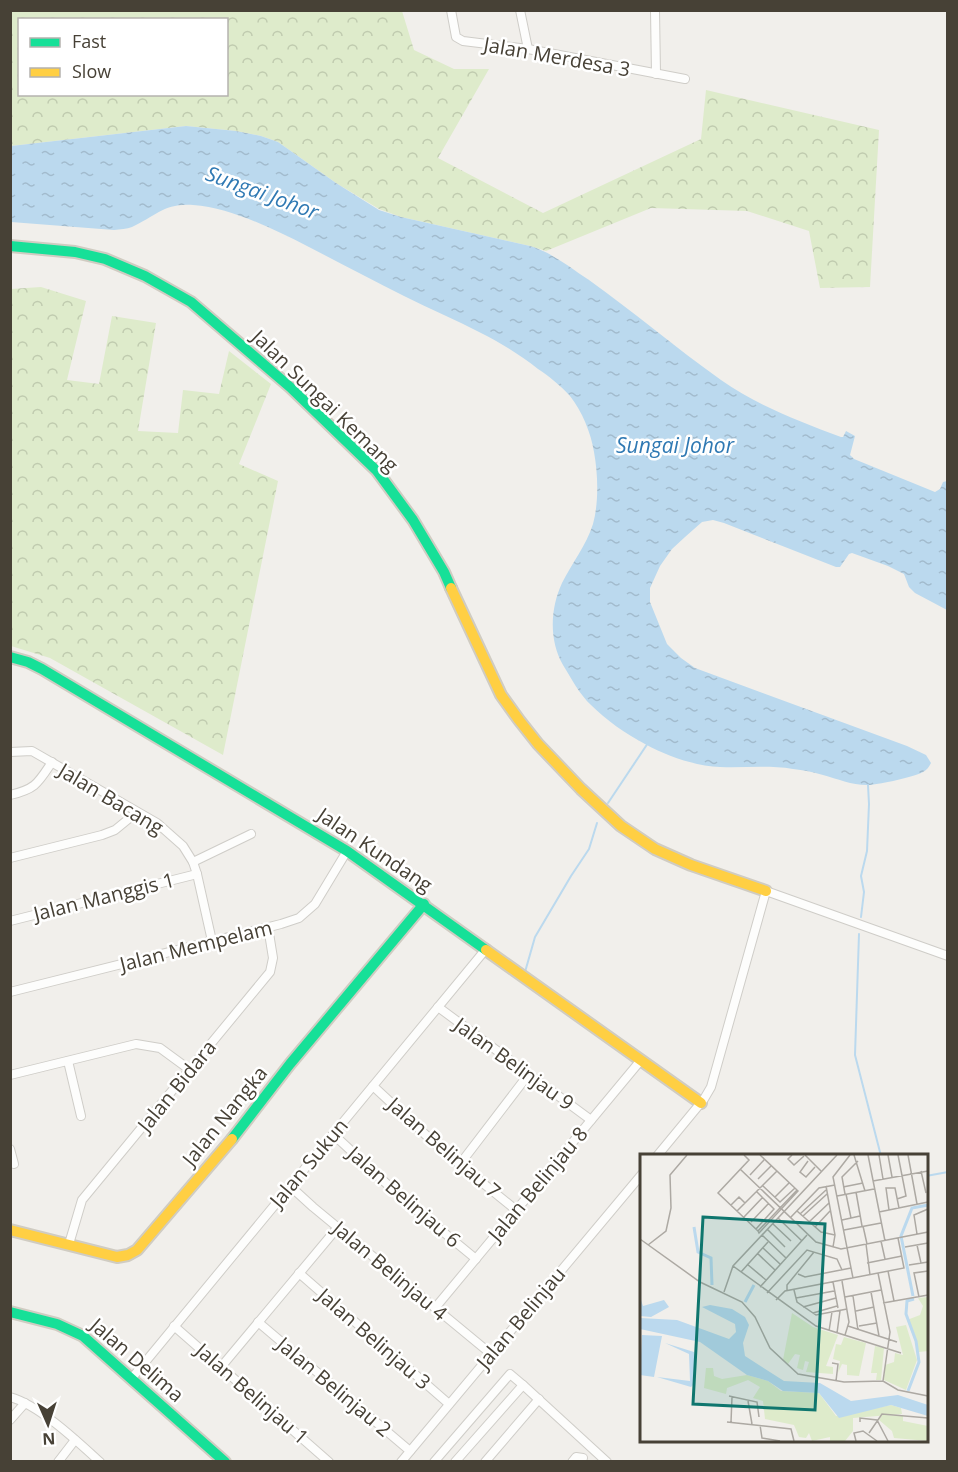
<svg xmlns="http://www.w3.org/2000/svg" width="958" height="1472" viewBox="0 0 958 1472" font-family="'Open Sans',sans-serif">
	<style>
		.forest { fill: url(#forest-crowns); fill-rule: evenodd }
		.water { fill: url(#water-ripples) }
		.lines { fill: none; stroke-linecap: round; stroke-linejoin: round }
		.stream { stroke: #bbd9ee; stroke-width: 2 }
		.street-casing { stroke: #cfcdc8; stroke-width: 10 }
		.fast-casing { stroke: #d0ccc2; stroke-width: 14 }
		.slow-casing { stroke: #d0ccc2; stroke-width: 14 }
		.street { stroke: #fdfdfc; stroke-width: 8 }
		.fast { stroke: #16e098; stroke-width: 10 }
		.slow { stroke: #ffcf43; stroke-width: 10 }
		.labels { text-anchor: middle; stroke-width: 5; stroke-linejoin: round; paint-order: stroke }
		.street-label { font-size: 20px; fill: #474136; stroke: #fff }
		.water-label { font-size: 21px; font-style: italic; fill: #2f79b3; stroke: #fff }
		.inset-river { fill: none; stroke: #bbd9ee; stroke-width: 3 }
		.inset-road { fill: none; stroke: #ada9a3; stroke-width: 1.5 }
		.view { fill: #0f766e; fill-opacity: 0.15; stroke: #0f766e; stroke-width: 3 }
		.inset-edge { fill: none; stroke: #474136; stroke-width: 3 }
	</style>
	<defs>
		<pattern id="forest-crowns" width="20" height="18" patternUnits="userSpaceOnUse" patternTransform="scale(1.5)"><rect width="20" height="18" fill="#deebcb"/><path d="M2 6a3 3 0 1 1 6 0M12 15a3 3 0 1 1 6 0" fill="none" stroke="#c0cbaf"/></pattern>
		<pattern id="water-ripples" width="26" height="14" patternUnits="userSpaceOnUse" patternTransform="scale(1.5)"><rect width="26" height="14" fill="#bbd9ee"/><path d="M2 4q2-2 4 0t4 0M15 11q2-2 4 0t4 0" fill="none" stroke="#a2bbcd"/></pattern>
	</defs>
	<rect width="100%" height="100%" fill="#f1efeb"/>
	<!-- forest -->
	<g class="forest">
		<path d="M10,11H402L414,50L454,69H489L438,158L543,213L701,139L706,90L879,130L870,287L820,288L809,231L747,211L651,208L546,251L530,246L401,217L379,209L336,183L278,142L261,136L236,131L186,126L11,146ZM20,20H226V94H20Z"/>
		<polygon points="41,287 86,301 67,380 99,384 112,316 156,323 138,431 178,433 183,390 219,394 229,351 271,384 239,464 278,481 223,755 50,658 11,646 11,289"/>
	</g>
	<!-- water -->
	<path class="water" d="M186,126L236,131L261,136L278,142L336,183L379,210L401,217L530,246C553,253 569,267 589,280C634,312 676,348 721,380C758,406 799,421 841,437H843L846,431L855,436L850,455L854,459L935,492L940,489L943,482L947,481V610L915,593L909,587L904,574L888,566L852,553L849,554L840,567H836L724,523L713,520L702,522L685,537L672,549L660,566L650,588V602L667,644L681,658L695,668L907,746L926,755L931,763C929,767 927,770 923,772C914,777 881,784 870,785C854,786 838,779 823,775C813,772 803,770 793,769C768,765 744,768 720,767C695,766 667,756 645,744C626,734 606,720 591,705C580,695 571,678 563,665C549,640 550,609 562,583C572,563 586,546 593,524C599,502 598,474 594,452C591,433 582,411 570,396C561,386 549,376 538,369C520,355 501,343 481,333C456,320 430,309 404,296C372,280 340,263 307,246C273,229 232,208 193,205C164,203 156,216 132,227C127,229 120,229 114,230L11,222V146Z"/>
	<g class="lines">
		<!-- stream -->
		<g class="stream">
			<polyline points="608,803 648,743"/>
			<polyline points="861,917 864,892 861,876 867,851 869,804 868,785"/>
			<polyline points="859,934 855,1055 881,1156"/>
			<polyline points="525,972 535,937 571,876 589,849 597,823"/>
			<polyline points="926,1176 948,1172"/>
		</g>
		<defs>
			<g id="street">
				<polyline points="451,10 456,37 463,41 528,49 685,79"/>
				<polyline points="520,10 528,49"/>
				<polyline points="655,10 656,74"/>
				<polyline points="10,752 32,751 157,823 183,846 193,862 197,874 212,941"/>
				<path d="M10,795C36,789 38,783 52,762"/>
				<polyline points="10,858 102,835 115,830 137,812"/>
				<polyline points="193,862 251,834"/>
				<polyline points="10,921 197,874"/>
				<polyline points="10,992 281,924 299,918 315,904 347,851"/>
				<polyline points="438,1007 591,1120"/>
				<polyline points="68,1061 81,1116"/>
				<polyline points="10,1075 136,1044 160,1048 190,1070"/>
				<polyline points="373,1086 442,1150 516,1210"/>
				<polyline points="333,1134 402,1198 476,1259"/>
				<polyline points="10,1149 14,1164"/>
				<polyline points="657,1156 704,1099 711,1087 766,891 948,956"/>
				<polyline points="460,1164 528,1075"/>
				<polyline points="290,1186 313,1207 491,1354"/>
				<polyline points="69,1244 82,1200 270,972 273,958 268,927"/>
				<polyline points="299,1273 449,1404"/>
				<polyline points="435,1308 641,1060"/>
				<polyline points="258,1322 410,1451"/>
				<polyline points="174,1326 329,1462"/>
				<polyline points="221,1367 338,1227"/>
				<polyline points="132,1378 486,949"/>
				<polyline points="523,1385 607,1462"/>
				<path d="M10,1397C39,1405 77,1441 100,1462"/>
				<polyline points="10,1420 25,1403"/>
				<polyline points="58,1462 75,1440"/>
				<polyline points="401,1462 642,1174"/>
				<polyline points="434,1462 510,1374 523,1385 455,1462"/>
				<polyline points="485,1462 539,1399"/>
				<polyline points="572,1462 576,1457 583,1458"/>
			</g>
			<g id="fast">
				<polyline points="10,246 75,252 105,259 145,276 191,302 290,387 377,471 413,520 444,572 451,588"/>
				<polyline points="10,657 28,662 42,669 347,851 486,950"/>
				<polyline points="232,1139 290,1064 424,904"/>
				<polyline points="10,1312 57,1324 83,1336 225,1462"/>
			</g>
			<g id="slow">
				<polyline points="451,588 501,695 519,720 538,744 581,789 621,826 655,849 691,865 766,891"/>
				<polyline points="486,950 701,1103"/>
				<polyline points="10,1230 117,1257 128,1255 137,1250 232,1139"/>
			</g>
		</defs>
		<!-- street casing -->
		<use href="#street" class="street-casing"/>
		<!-- fast casing -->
		<use href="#fast" class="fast-casing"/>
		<!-- slow casing -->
		<use href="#slow" class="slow-casing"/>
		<!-- street -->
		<use href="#street" class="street"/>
		<!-- fast -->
		<use href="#fast" class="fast"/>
		<!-- slow -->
		<use href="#slow" class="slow"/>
	</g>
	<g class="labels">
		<!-- street labels -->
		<g class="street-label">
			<text transform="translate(557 57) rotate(10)" y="7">Jalan Merdesa 3</text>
			<text transform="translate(325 401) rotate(44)" y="7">Jalan Sungai Kemang</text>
			<text transform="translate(111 799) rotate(31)" y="7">Jalan Bacang</text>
			<text transform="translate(375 850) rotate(34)" y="7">Jalan Kundang</text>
			<text transform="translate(104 897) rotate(-14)" y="7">Jalan Manggis 1</text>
			<text transform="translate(196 946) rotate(-14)" y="7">Jalan Mempelam</text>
			<text transform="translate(514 1064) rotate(36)" y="7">Jalan Belinjau 9</text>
			<text transform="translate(177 1086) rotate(-51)" y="7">Jalan Bidara</text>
			<text transform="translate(225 1116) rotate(-51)" y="7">Jalan Nangka</text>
			<text transform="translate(444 1148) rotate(41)" y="7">Jalan Belinjau 7</text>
			<text transform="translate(309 1163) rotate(-50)" y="7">Jalan Sukun</text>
			<text transform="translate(538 1184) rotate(-50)" y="7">Jalan Belinjau 8</text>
			<text transform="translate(404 1197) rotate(41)" y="7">Jalan Belinjau 6</text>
			<text transform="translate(390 1271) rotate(40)" y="7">Jalan Belinjau 4</text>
			<text transform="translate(521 1318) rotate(-50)" y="7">Jalan Belinjau</text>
			<text transform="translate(374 1339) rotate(41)" y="7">Jalan Belinjau 3</text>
			<text transform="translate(137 1360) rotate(41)" y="7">Jalan Delima</text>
			<text transform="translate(334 1387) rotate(40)" y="7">Jalan Belinjau 2</text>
			<text transform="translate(252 1394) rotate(41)" y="7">Jalan Belinjau 1</text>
		</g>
		<!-- water labels -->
		<g class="water-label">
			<text transform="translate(262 193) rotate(20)" y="7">Sungai Johor</text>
			<text x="675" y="453">Sungai Johor</text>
		</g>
	</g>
	<!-- overview -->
	<g transform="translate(640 1154)">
		<rect width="288" height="288" fill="#f1efeb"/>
		<path d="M288,143V197L279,198L267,166L280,161L283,152L278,144ZM152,159L173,173L198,181L186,212L193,213V220L166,218L169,208L165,207L163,216L157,214L160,201L155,200L148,210L143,206ZM266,171L277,206L266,236L244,226L245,211L254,208L255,199L263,201L256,173ZM204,183L226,189L219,222L207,221V211L202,210L198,219L200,207L193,205L196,190L201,191ZM235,192L244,194L241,226H236L237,219H231ZM66,214H73L74,222L82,225L107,221L128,227L141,237L179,239L196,262L251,251L261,254L262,260L213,264V277L205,287H190V283L172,287L169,279L166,284L159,283L154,271L125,265L123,247L113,244L120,233L108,226L87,234L86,240L64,234ZM242,261L263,262V267L288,272V287L254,284L252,277L239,266Z" fill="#deebcb"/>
		<path d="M0,143L3,152L24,146L29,153L11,163L0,162ZM70,151L92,155L105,163L109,171L103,189L105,202L144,227L180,229L211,247L258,241L288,251V262L251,251L199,264L179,239L143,237L128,227L107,221L60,188L0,175V164L37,166L89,185L96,178L95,170L62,153ZM2,181L22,182L14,223L0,221ZM25,189L54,198V230L51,233L17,223L50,227L49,200Z" fill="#bbd9ee"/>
		<path class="inset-river" d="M54,73L58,98L71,104L72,131M273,142L261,82L272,54L288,51M105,148L114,131M268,237L279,208L276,187L266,160L267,147L274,145"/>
		<path class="inset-road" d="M104,1L109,6L78,39L118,77M120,1L157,36M152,1L148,5L154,11L164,2M165,1L181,17M210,1L193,23L213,124M214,1L225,37M228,1L245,87M239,1L243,25M248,1L252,23M268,1L277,50M168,7L160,18L166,23L175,13M100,15L176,88L201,95L288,78M281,17L286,39M110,21L124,6M118,25L131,12M233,27L288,17M123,32L140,48L155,34M186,32L195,81L193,93M203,33L223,29M158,37L119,79L118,77L157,36ZM216,38L222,72M205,40L202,23L218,7M206,40L211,64M197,42L234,35M135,43L149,29M257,45L266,42L258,1M91,51L99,43L105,49M249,56L246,34H255L259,54M97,57L137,17M157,57L181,78L195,81M239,58L288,48M160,60L186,36M163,62L187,40M104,63L123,43M138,64L162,87M150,64L179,34L195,31M202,66L220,62M111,68L129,49M169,68L189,49M133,70L151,87M223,72L227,90M175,73L190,57M116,75L134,55L116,37M127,75L145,93M204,76L241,69M277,80L274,61L288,55M122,81L146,104M0,85L60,128L102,148L115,163L130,194L158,220L204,228L243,227L258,236L288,242M241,87L245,105M226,90L230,121M8,91L26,77L31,54L30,21L47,1M277,91L281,109M265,93L288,89M123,94L140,110M117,99L135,116M227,109L262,102M107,110L126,126M269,111L288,108M93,112L176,172L261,199M248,117L254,147M101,118L128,88M238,119L250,178L243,227M158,120L165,123L211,114M202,127L209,168L205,181M193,128L198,154M120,133L167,81M154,136L157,148L176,161L207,155M147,137V131L174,98M84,138L93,112L197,1M231,138L239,182M127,139L167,96L197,105L202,116M213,142L218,176M205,143L241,136M279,143L274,119L288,117M156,144L194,137M136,146L145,137L264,114L258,84M243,149L288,141M163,153L196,144M216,157L234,153M173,159L197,152M208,172L257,188M219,172L237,169M189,177L192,158M197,179L200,157M192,209L198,210L196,227M89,242L117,248L119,263M108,247L112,270M87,268L151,275L154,287M91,268L92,243M220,268V264L237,266L248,287M120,271L122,284L140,287M229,279L242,260L288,264M216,287L214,279L223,277L237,287"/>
		<path class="view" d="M63,63L185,70L175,256L53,250Z"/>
		<rect width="288" height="288" class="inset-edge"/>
	</g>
	<!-- border -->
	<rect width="958" height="1472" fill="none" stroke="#474136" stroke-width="24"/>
	<!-- legend -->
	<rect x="18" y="18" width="210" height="78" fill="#ffffff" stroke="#b5b3af" stroke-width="1.5"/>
	<rect x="30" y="38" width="30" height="9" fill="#16e098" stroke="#b5b3af" stroke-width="1.5"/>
	<text x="72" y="48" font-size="18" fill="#474136">Fast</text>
	<rect x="30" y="68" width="30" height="9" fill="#ffcf43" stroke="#b5b3af" stroke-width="1.5"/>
	<text x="72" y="78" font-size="18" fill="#474136">Slow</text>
	<!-- north arrow -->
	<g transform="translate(48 1424) rotate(177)" stroke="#ffffff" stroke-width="4.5" paint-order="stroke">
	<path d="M0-4.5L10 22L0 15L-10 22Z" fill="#474136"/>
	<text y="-9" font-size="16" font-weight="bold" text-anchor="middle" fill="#474136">N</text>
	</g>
</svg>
